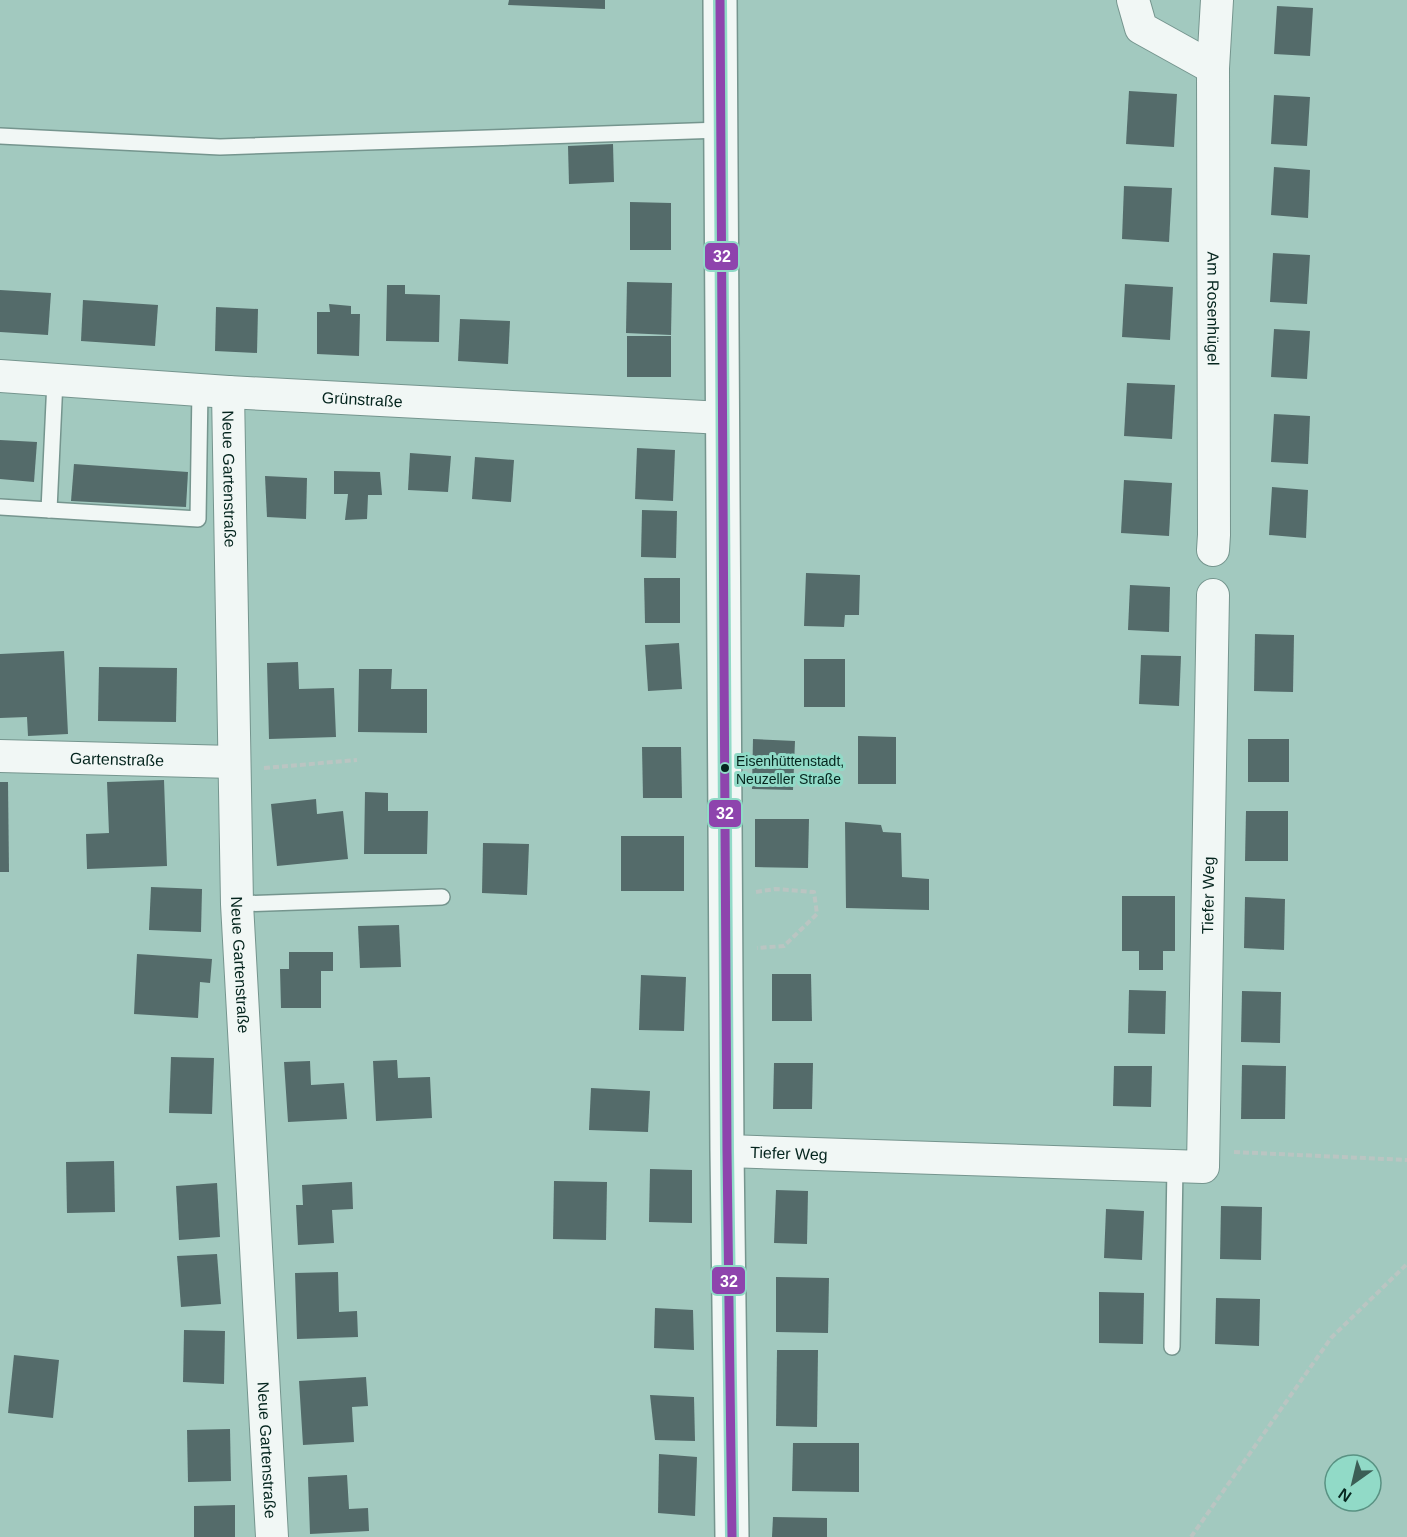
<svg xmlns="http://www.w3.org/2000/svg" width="1407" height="1537" viewBox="0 0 1407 1537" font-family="Helvetica,sans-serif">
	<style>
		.building { fill: #546b6a }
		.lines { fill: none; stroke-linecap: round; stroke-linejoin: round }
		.lane-casing { stroke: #75958e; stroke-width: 18 }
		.street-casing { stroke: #75958e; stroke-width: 34 }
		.secondary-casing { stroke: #75958e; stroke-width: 36 }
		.path { stroke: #bac5c2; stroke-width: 4; stroke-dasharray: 6 3; stroke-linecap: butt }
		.lane { stroke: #f1f7f5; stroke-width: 15 }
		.street { stroke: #f1f7f5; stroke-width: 32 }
		.secondary { stroke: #f1f7f5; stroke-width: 33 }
		.bus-1-casing { stroke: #91dac7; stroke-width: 14 }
		.bus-1 { stroke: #8e44ad; stroke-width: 9 }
		.bus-dot { fill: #05251e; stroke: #91dac7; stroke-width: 2 }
		.labels { text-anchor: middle; stroke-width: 6; stroke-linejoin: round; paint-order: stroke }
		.bus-label { font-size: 14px; fill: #05251e; stroke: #91dac7; text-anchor: start }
		.street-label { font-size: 16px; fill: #05251e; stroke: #91dac7 }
		.line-badge { stroke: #91dac7; stroke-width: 2 }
		.badge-label { font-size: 16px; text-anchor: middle; font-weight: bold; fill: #fff }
	</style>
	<rect width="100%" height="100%" fill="#a2c9bf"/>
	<!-- building -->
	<g class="building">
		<polygon points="509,0 605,0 605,9 508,5"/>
		<polygon points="1277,6 1313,8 1310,56 1274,54"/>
		<polygon points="1129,91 1177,94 1174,147 1126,144"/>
		<polygon points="1274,95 1310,97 1307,146 1271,144"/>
		<polygon points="613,144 614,182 569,184 568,146"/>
		<polygon points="1274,167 1310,170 1308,218 1271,215"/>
		<polygon points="1124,186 1172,188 1169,242 1122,239"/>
		<polygon points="630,202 671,203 671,250 630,250"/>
		<polygon points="1273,253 1310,255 1307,304 1270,302"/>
		<polygon points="627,282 672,283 671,335 626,333"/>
		<polygon points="1125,284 1173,287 1170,340 1122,337"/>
		<polygon points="387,285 405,285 405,294 440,295 439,342 386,341"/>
		<polygon points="0,290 51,293 48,335 0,332"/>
		<polygon points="83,300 158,305 155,346 81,341"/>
		<polygon points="329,304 351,306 351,314 360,314 359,356 317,354 317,312 330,312"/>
		<polygon points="216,307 258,309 257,353 215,351"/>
		<polygon points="460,319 510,321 508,364 458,361"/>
		<polygon points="1274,329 1310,331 1307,379 1271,377"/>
		<rect x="627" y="336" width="44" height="41"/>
		<polygon points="1127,383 1175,385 1172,439 1124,436"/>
		<polygon points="1274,414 1310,416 1308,464 1271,462"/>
		<polygon points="0,440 37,442 34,482 0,479"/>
		<polygon points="637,448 675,450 673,501 635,499"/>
		<polygon points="410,453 451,456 448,492 408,490"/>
		<polygon points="475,457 514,460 511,502 472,499"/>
		<polygon points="74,464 188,472 186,507 71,501"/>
		<polygon points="334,471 380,472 382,495 368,495 367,519 345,520 348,494 334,494"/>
		<polygon points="265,476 307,478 306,519 267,517"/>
		<polygon points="1124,480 1172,483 1169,536 1121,533"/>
		<polygon points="1272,487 1308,490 1306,538 1269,535"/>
		<polygon points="642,510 677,511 676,558 641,557"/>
		<polygon points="806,573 860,575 859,615 845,615 844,627 804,626"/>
		<polygon points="644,578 680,578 680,623 645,623"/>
		<polygon points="1130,585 1170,587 1169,632 1128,630"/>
		<polygon points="1255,634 1294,635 1293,692 1254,691"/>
		<polygon points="679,643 682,689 648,691 645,645"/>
		<polygon points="64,651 68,734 28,736 27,717 0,718 0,654"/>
		<polygon points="1141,655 1181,656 1179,706 1139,704"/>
		<rect x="804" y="659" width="41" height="48"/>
		<polygon points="298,662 299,689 334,688 336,737 269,739 267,663"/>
		<polygon points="99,667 177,668 176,722 98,721"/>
		<polygon points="359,669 392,669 391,689 427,689 427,733 358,732"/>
		<polygon points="858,736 896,737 896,784 858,784"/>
		<polygon points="753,739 795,741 793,790 752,789"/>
		<rect x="1248" y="739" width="41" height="43"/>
		<polygon points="642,747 681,747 682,798 643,798"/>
		<polygon points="164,780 167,866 87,869 86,834 109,833 107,782"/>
		<polygon points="0,782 8,782 9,872 0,872"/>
		<polygon points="365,792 388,793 388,811 428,811 427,854 364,854"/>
		<polygon points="316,799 317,814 343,811 348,859 277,866 271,804"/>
		<polygon points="1246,811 1288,811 1288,861 1245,861"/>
		<polygon points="755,819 809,819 808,868 755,867"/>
		<polygon points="845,822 881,825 883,832 901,833 902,877 929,879 929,910 846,908"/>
		<rect x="621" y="836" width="63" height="55"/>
		<polygon points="483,843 529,844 527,895 482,893"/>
		<polygon points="151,887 202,889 201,932 149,930"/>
		<polygon points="1122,896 1175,896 1175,951 1163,951 1163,970 1139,970 1139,951 1122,951"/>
		<polygon points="1245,897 1285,899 1284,950 1244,948"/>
		<polygon points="399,925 401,967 360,968 358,926"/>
		<polygon points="289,952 333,952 333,971 321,971 321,1008 281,1008 280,969 289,969"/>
		<polygon points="137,954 212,959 210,983 200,982 198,1018 134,1014"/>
		<polygon points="772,974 811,974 812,1021 772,1021"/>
		<polygon points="641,975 686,977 684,1031 639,1030"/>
		<polygon points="1129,990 1166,991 1165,1034 1128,1033"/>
		<polygon points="1242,991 1281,992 1280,1043 1241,1042"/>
		<polygon points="171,1057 214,1058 212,1114 169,1113"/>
		<polygon points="397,1060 398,1078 430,1077 432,1118 376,1121 373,1061"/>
		<polygon points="310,1061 311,1085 344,1083 347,1119 288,1122 284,1062"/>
		<polygon points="774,1063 813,1063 812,1109 773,1109"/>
		<polygon points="1242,1065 1286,1066 1285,1119 1241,1119"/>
		<polygon points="1114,1066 1152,1066 1151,1107 1113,1106"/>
		<polygon points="591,1088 650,1091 648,1132 589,1130"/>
		<polygon points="114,1161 115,1212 67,1213 66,1162"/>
		<polygon points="650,1169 692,1170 692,1223 649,1222"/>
		<polygon points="554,1181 607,1182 606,1240 553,1239"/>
		<polygon points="352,1182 353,1209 332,1210 334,1243 298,1245 296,1205 303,1205 302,1185"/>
		<polygon points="217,1183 220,1237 179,1240 176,1186"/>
		<polygon points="776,1190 808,1191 807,1244 774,1243"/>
		<polygon points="1221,1206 1262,1207 1261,1260 1220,1259"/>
		<polygon points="1106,1209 1144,1211 1142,1260 1104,1258"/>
		<polygon points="217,1254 221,1304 181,1307 177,1256"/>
		<polygon points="338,1272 339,1312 357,1311 358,1337 297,1339 295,1273"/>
		<polygon points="776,1277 829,1278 828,1333 776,1332"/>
		<polygon points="1099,1292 1144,1293 1143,1344 1099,1343"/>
		<polygon points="1216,1298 1260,1299 1259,1346 1215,1344"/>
		<polygon points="655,1308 693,1310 694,1350 654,1348"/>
		<polygon points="184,1330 225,1331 224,1384 183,1382"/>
		<polygon points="777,1350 818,1350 817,1427 776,1426"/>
		<polygon points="14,1355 59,1360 53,1418 8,1413"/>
		<polygon points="366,1377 368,1406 352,1407 354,1442 303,1445 299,1381"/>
		<polygon points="650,1395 694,1397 695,1441 655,1440"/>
		<polygon points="230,1429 231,1481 188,1482 187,1430"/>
		<polygon points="793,1443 859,1443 859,1492 792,1491"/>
		<polygon points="659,1454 697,1457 695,1516 658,1513"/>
		<polygon points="347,1475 349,1509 368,1508 369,1531 310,1534 308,1477"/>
		<polygon points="235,1505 235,1537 194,1537 194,1506"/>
		<polygon points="773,1517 827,1518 827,1537 772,1537"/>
	</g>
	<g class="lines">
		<defs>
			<g id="lane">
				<polyline points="0,136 220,147 721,130"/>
				<polyline points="0,507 198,519 200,389"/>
				<polyline points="49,510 55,380"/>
				<polyline points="237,904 442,897"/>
				<polyline points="1172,1347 1175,1166"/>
			</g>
			<g id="street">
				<path id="s1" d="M1133,0L1141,28L1213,68L1214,535L1213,550"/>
				<polyline points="1213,68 1217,0"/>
				<path id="s2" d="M0,376L228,392L723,418"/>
				<path id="s3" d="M228,392L237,904L272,1537"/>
				<path id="s4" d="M0,756L233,762"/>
				<path id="s5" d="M727,1151L1203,1167L1213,595"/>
			</g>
			<polyline id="secondary" points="720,0 727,1151 732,1537"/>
		</defs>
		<!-- lane casing -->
		<use href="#lane" class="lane-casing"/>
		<!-- street casing -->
		<use href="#street" class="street-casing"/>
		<!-- secondary casing -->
		<use href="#secondary" class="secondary-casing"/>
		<!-- path -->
		<g class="path">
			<polyline points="264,768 357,760"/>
			<polyline points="756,892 775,889 814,892 817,914 784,946 757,948"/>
			<polyline points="1234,1152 1407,1160"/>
			<polyline points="1191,1537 1331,1338 1407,1264"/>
		</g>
		<!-- lane -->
		<use href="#lane" class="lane"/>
		<!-- street -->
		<use href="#street" class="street"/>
		<!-- secondary -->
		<use href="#secondary" class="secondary"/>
		<defs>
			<polyline id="bus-1" points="720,0 727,1151 732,1537"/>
		</defs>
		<!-- bus-1 casing -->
		<use href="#bus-1" class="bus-1-casing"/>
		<!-- bus-1 -->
		<use href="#bus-1" class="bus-1"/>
	</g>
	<!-- markers -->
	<circle class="bus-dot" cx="725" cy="768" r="5"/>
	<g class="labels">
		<!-- bus labels -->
		<g class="bus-label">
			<text x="736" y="766">Eisenhüttenstadt,<tspan x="736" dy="18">Neuzeller Straße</tspan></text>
		</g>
		<!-- street labels -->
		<g class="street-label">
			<text dy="6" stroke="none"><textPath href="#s1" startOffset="352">Am Rosenhügel</textPath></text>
			<text dy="6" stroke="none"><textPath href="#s2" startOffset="363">Grünstraße</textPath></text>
			<text dy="6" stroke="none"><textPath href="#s3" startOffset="87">Neue Gartenstraße</textPath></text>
			<text dy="6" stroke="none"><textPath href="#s4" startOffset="117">Gartenstraße</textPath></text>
			<text dy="6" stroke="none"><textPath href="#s5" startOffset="748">Tiefer Weg</textPath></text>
			<text dy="6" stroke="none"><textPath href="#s3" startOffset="573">Neue Gartenstraße</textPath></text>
			<text dy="6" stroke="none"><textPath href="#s5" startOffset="62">Tiefer Weg</textPath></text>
			<text dy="6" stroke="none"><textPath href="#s3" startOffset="1059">Neue Gartenstraße</textPath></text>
		</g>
	</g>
	<g class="line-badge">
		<rect x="704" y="242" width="35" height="29" rx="6" fill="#8e44ad"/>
		<rect x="708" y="799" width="34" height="29" rx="6" fill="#8e44ad"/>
		<rect x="711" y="1266" width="35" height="29" rx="6" fill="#8e44ad"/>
	</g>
	<g class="badge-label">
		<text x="722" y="262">32</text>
		<text x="725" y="819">32</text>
		<text x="729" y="1287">32</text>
	</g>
	<!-- north arrow -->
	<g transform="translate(1353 1483) rotate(214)"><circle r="28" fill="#91dac7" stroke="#599283" stroke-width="1.5"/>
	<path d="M0-4.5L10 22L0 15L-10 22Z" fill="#3c5e56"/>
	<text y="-9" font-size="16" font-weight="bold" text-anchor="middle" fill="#05251e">N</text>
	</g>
</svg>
